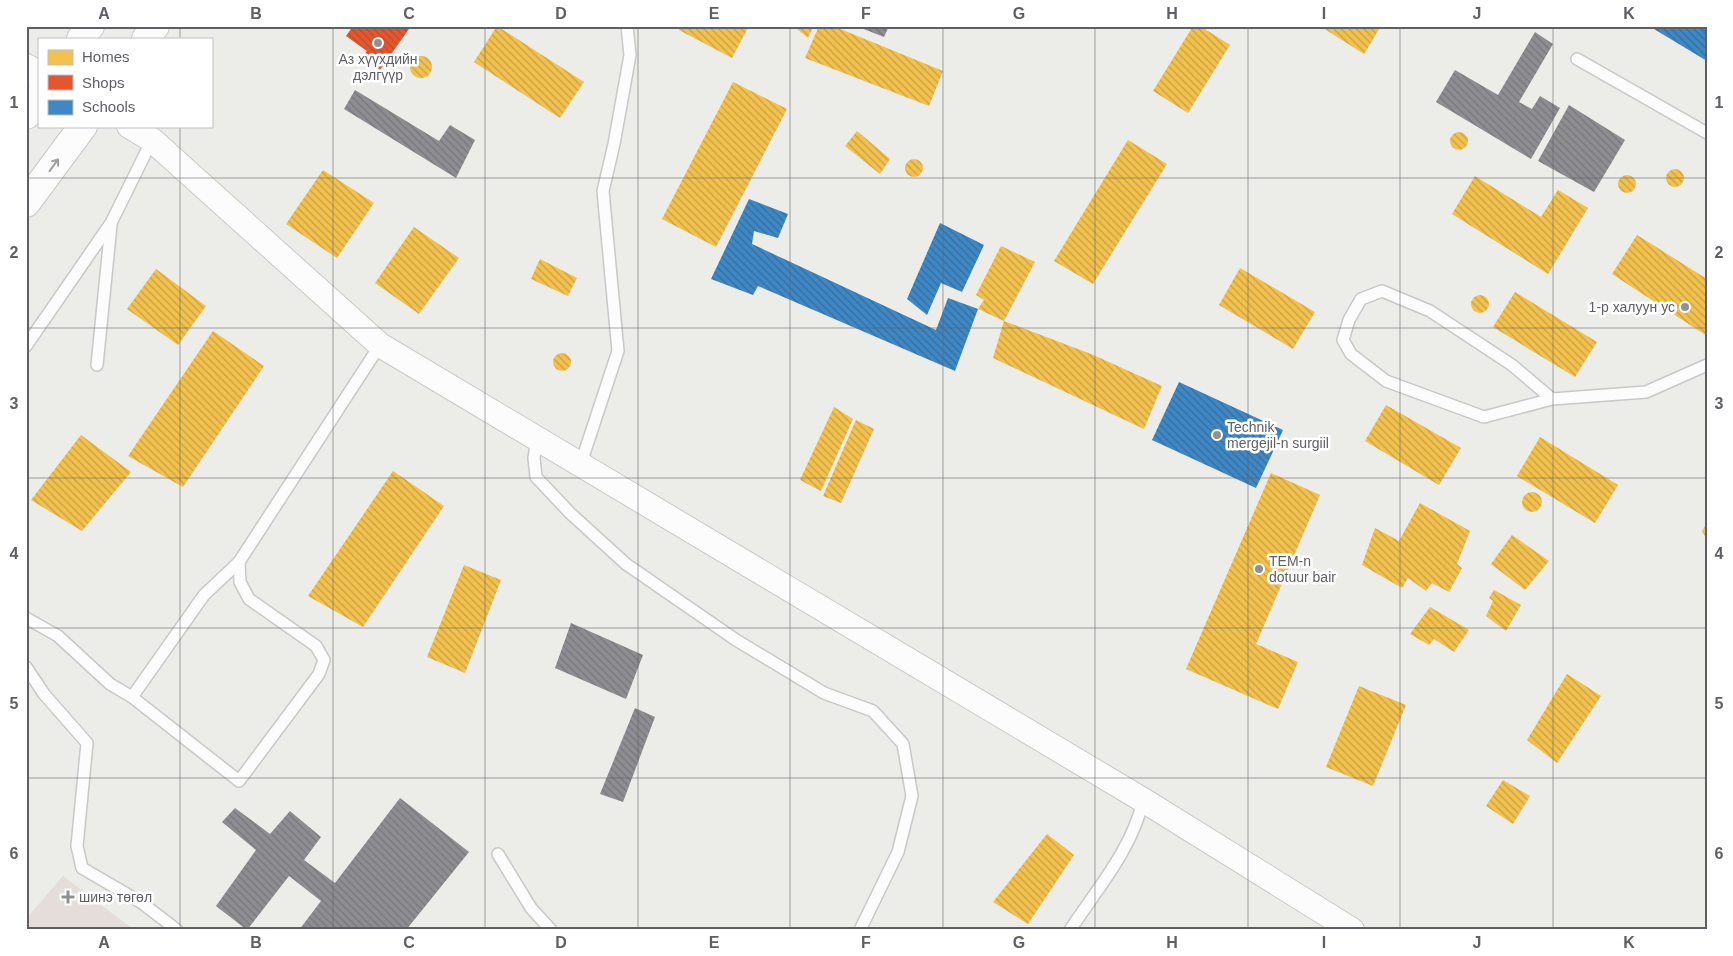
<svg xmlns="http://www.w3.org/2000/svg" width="1733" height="956" viewBox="0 0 1733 956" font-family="Arial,sans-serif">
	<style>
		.medical { fill: #e4ddd9 }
		.homes { fill: url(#homes-back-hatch) }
		.shops { fill: url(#shops-back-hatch) }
		.schools { fill: url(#schools-back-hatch) }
		.industry { fill: url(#industry-back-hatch) }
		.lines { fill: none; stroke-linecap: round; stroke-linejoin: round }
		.service-casing { stroke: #c8c8c8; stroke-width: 14 }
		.minor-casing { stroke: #c8c8c8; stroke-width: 26 }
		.tertiary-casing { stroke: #c8c8c8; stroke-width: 30 }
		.secondary-casing { stroke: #c9c9c9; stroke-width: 30 }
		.service { stroke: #fcfcfc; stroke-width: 11 }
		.minor { stroke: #fcfcfc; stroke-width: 24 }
		.tertiary { stroke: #fcfcfc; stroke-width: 28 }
		.secondary { stroke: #fcfcfc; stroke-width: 28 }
		.oneway { stroke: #9d9ea1 }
		.grid { fill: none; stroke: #5d5f64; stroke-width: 1; stroke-opacity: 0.55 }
		.poi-dot { fill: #8f9092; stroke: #fff; stroke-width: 2 }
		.labels { text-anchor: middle; stroke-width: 5; stroke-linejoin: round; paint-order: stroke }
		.poi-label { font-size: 14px; fill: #5d5f64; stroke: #fff; text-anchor: start }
		.neatline { fill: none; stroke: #5d5f64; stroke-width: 2 }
		.grid-label { font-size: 16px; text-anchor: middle; font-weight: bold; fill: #5d5f64 }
	</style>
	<defs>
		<pattern id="homes-back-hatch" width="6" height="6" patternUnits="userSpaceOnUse" patternTransform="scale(1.25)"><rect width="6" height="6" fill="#f2c14e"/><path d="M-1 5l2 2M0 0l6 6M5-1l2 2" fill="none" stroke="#c7a044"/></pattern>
		<pattern id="shops-back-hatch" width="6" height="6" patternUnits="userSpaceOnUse" patternTransform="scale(1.25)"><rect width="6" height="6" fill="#e4572e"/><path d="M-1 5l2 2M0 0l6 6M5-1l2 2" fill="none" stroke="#bc4b2b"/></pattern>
		<pattern id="schools-back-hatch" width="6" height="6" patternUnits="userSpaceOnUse" patternTransform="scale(1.25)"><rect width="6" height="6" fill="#3f88c5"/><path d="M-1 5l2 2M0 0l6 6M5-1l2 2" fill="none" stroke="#366d9b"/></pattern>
		<pattern id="industry-back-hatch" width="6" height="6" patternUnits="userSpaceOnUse" patternTransform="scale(1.25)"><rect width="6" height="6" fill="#8d8d92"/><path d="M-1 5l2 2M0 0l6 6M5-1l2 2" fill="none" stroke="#76767b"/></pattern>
	</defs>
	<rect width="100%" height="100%" fill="#ecece8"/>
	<!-- medical -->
	<polygon class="medical" points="63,876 134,930 26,930 26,919"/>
	<!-- homes -->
	<g class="homes">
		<polygon points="497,26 584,82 560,118 474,62"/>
		<polygon points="681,26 749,26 732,58 679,30"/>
		<polygon points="797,26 814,26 808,38 797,29"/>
		<polygon points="819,26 833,26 943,71 929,106 805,58"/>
		<polygon points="1193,26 1200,26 1230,45 1188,113 1153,91"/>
		<polygon points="1320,26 1381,26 1364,54"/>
		<circle cx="421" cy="67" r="11"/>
		<polygon points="733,82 787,109 716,247 662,219"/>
		<polygon points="857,131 890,159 880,174 845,146"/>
		<circle cx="1459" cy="141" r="9"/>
		<polygon points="1128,140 1167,164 1093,284 1054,261"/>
		<circle cx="914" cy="168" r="9"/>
		<circle cx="1675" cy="178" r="9"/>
		<polygon points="323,170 374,203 337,258 286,224"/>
		<circle cx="1627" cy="184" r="9"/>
		<polygon points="1475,176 1541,217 1558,190 1588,208 1548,274 1452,214"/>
		<polygon points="414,227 459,258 419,314 375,283"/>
		<polygon points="1637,235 1707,279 1707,336 1612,274"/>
		<polygon points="1001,246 1035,262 1004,321 978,309 984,300 976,295"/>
		<polygon points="540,259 577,278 568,296 531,279"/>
		<polygon points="1240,268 1315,312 1293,349 1219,305"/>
		<polygon points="156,269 206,306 178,345 127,309"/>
		<polygon points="1515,292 1597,342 1575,377 1493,327"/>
		<circle cx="1480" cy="304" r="9"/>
		<polygon points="1004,321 1091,354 1162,386 1144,429 993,358"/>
		<polygon points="213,331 264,366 183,487 128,456"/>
		<circle cx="562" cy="362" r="9"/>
		<polygon points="1386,405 1461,448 1439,485 1365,441"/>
		<polygon points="834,407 853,419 821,491 800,480"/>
		<polygon points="856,420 874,429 841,503 823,496"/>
		<polygon points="81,435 131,472 82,531 31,500"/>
		<polygon points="1540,437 1618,485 1595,523 1517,476"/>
		<polygon points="393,471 444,506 363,627 308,596"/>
		<polygon points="1271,473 1320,495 1256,644 1298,662 1278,709 1186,669"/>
		<circle cx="1532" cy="502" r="10"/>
		<polygon points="1420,503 1470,531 1457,564 1462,568 1449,592 1432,583 1426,591 1408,578 1402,588 1362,565 1375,528 1399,541"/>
		<polygon points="1707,523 1707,540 1702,531"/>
		<polygon points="1512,535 1549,561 1525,590 1491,564"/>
		<polygon points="464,565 501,580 465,673 427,657"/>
		<polygon points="1494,590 1521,605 1506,631 1486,616 1493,601 1489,598"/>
		<polygon points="1430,607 1469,630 1454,652 1434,639 1429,645 1410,634"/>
		<polygon points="1567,674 1601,696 1557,763 1527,740"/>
		<polygon points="1359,686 1406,705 1373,786 1326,767"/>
		<polygon points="1503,780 1530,796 1513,824 1486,806"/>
		<polygon points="1047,834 1074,855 1028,924 993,902"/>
	</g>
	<!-- shops -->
	<polygon class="shops" points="353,26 411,26 380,70 362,57 367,51 346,36"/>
	<!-- schools -->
	<g class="schools">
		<polygon points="1649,26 1707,26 1707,61"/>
		<polygon points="749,199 788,214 778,238 754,231 752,244 936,330 948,298 978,309 955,371 758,286 753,295 711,279"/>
		<polygon points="940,223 984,245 962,292 941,283 927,315 907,299"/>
		<polygon points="1179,382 1283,430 1256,488 1152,440"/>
	</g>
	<!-- industry -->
	<g class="industry">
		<polygon points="856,26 889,26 884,37"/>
		<polygon points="1535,32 1553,44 1519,102 1532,109 1540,96 1560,108 1531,159 1436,102 1455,70 1498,95"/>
		<polygon points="355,90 439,141 450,125 475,140 456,178 344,109"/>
		<polygon points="1569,105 1625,140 1594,192 1538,161"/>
		<polygon points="571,623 643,655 626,699 555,668"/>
		<polygon points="635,708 655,717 623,802 600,794"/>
		<polygon points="400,798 469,852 406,930 299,930 321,901 289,876 247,930 216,906 256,850 222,822 235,808 270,834 290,811 321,837 304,860 335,883"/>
	</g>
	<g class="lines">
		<defs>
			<g id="service">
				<polyline points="1577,59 1707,133"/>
				<polyline points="26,346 111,223 152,140"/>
				<polyline points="97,365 111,225"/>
				<polyline points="1552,399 1512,365 1430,311 1382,291 1361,299 1349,320 1343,340 1351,354 1386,381 1484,417 1552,399 1646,392 1707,365"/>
				<polyline points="537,437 534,458 536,477 570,513 626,564 736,640 824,693 873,711 903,744 912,796 898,852 860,930"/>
				<polyline points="581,463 618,351 603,191 614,144 630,55 627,26"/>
				<polyline points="26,618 58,636 110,684 132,697 239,781 319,674 324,660 316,646 249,599 240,582 239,562 380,345"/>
				<polyline points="26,667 44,694 87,743 77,846 82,868 142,903 177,930"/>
				<polyline points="132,697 204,595 239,562"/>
				<polyline points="498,854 531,908 551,930"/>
				<path d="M1070,930C1097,889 1133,848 1143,800"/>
			</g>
			<polyline id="minor" points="129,126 152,140 380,345 1143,800 1352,930"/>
			<polyline id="tertiary" points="26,68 39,76"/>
			<g id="secondary">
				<polyline points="81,39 90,26"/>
				<polyline points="146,39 155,26"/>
				<polyline points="26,115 39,97"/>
				<polyline points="26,203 83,126"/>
			</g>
		</defs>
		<!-- service casing -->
		<use href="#service" class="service-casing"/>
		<!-- minor casing -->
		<use href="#minor" class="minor-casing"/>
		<!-- tertiary casing -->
		<use href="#tertiary" class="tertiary-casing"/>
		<!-- secondary casing -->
		<use href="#secondary" class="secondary-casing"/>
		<!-- service -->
		<use href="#service" class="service"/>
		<!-- minor -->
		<use href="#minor" class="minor"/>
		<!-- tertiary -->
		<use href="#tertiary" class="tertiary"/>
		<!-- secondary -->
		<use href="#secondary" class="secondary"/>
	</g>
	<!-- one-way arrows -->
	<defs><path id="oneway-shaft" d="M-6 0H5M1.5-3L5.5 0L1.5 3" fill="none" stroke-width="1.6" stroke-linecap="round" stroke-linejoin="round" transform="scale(1.25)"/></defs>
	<use class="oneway" href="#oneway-shaft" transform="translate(54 165) rotate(-54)"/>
	<!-- grid -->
	<path class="grid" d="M180,26V39M333,26V930M485,26V930M638,26V930M790,26V930M943,26V930M1095,26V930M1248,26V930M1400,26V930M1553,26V930M180,126V930M26,178H1707M26,328H1707M26,478H1707M26,628H1707M26,778H1707"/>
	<!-- markers -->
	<g class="poi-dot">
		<circle cx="378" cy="43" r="5"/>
		<circle cx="1685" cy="307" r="5"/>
		<circle cx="1217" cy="435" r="5"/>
		<circle cx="1259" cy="569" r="5"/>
		<path d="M65.5 889.5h5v5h5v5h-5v5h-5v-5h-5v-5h5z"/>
	</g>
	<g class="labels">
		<!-- poi labels -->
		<g class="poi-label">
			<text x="378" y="64" text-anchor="middle">Аз хүүхдийн<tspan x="378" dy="16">дэлгүүр</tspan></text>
			<text x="1675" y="312" text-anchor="end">1-р халуун ус</text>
			<text x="1227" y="432">Technik<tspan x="1227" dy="16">mergejil-n surgiil</tspan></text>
			<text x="1269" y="566">TEM-n<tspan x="1269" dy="16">dotuur bair</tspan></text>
			<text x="79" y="902">шинэ төгөл</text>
		</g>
	</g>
	<!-- border -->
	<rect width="1733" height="956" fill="none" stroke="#ffffff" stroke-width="55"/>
	<!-- legend -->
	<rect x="38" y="38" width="175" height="90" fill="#ffffff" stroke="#bebfc1"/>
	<rect x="48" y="50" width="25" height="15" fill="#f2c14e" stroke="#bebfc1"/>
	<text x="82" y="62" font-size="15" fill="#5d5f64">Homes</text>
	<rect x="48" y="75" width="25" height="15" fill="#e4572e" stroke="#bebfc1"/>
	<text x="82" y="88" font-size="15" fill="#5d5f64">Shops</text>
	<rect x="48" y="100" width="25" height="15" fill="#3f88c5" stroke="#bebfc1"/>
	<text x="82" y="112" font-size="15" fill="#5d5f64">Schools</text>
	<rect x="28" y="28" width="1678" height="900" class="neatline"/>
	<g class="grid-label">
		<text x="104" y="19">A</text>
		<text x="256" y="19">B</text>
		<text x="409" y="19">C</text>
		<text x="561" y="19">D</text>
		<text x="714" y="19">E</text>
		<text x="866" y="19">F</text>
		<text x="1019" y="19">G</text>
		<text x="1172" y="19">H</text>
		<text x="1324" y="19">I</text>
		<text x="1477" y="19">J</text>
		<text x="1629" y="19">K</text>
		<text x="14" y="108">1</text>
		<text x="1719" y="108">1</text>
		<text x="14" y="258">2</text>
		<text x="1719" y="258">2</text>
		<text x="14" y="409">3</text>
		<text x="1719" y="409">3</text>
		<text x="14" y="559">4</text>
		<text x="1719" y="559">4</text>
		<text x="14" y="709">5</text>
		<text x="1719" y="709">5</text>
		<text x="14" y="859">6</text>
		<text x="1719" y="859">6</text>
		<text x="104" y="948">A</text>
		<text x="256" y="948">B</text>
		<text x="409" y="948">C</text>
		<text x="561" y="948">D</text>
		<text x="714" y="948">E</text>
		<text x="866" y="948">F</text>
		<text x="1019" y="948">G</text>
		<text x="1172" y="948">H</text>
		<text x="1324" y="948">I</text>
		<text x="1477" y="948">J</text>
		<text x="1629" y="948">K</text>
	</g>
</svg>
